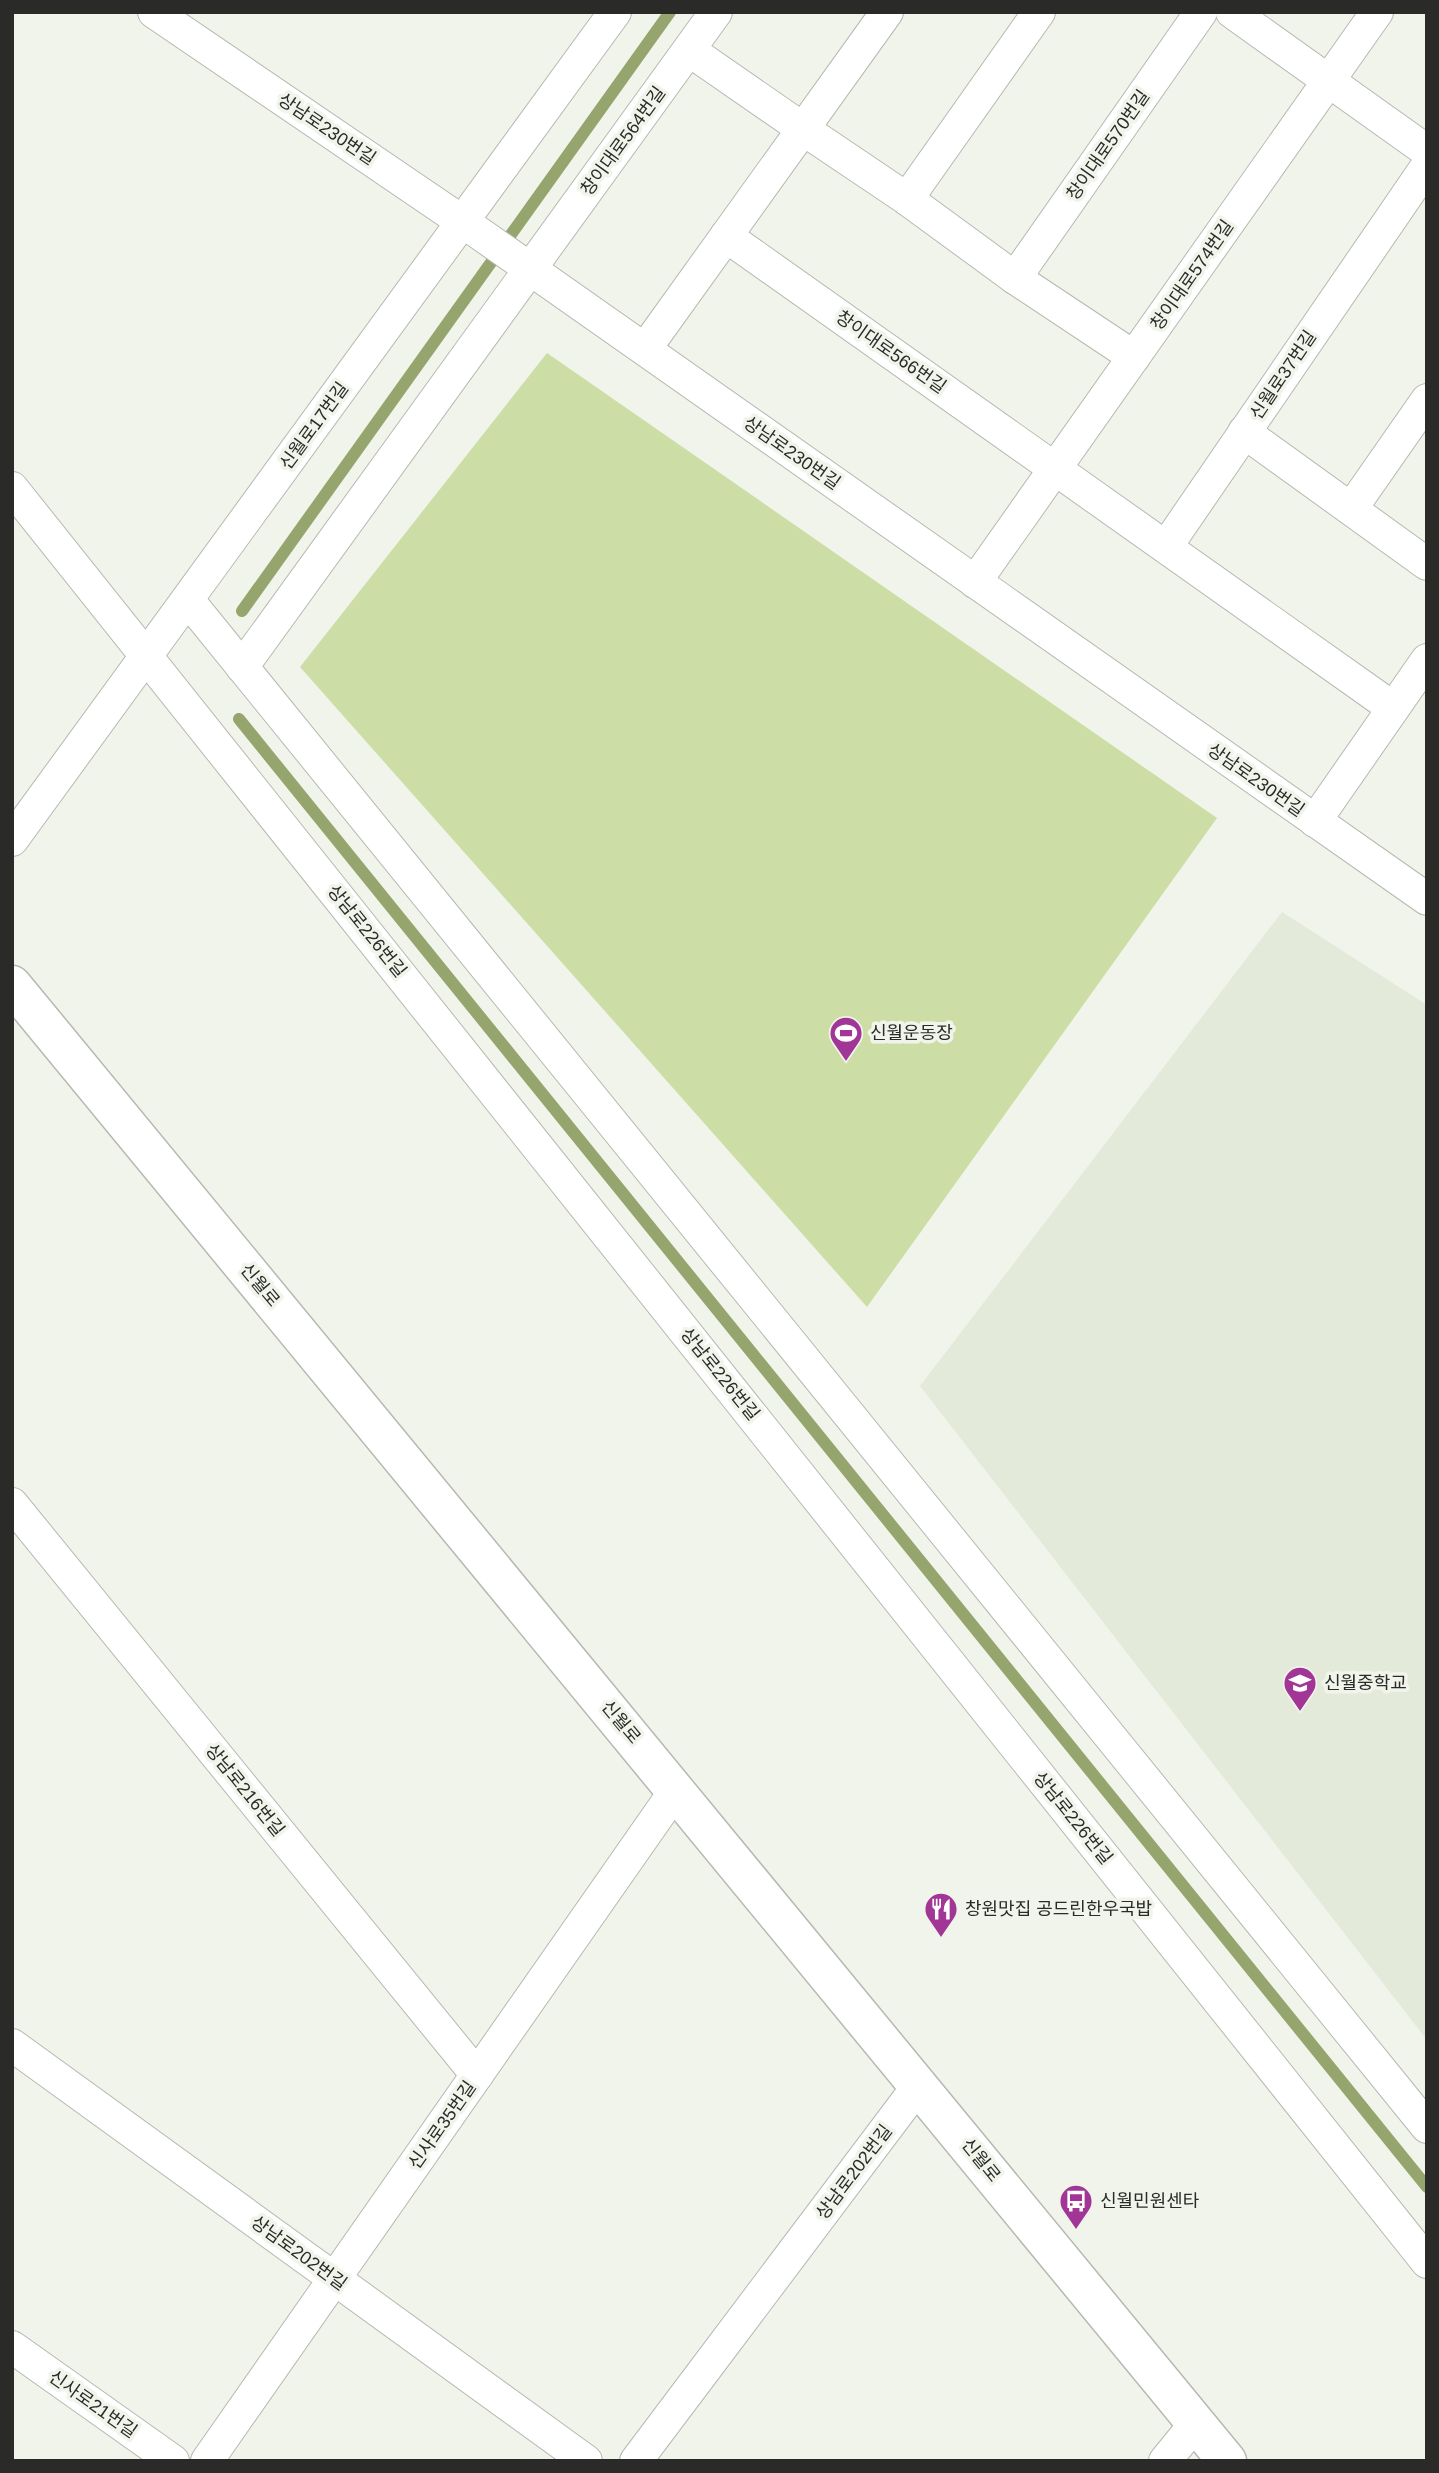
<svg xmlns="http://www.w3.org/2000/svg" width="1439" height="2473" viewBox="0 0 1439 2473" font-family="Helvetica,'Noto Sans KR',sans-serif">
	<style>
		.built { fill: #e4eada }
		.green { fill: #ccdea5 }
		.lines { fill: none; stroke-linecap: round; stroke-linejoin: round }
		.stream { stroke: #95a56d; stroke-width: 12 }
		.minor-casing { stroke: #b6b9b1; stroke-width: 34 }
		.tertiary-casing { stroke: #b6b9b1; stroke-width: 41 }
		.minor { stroke: #fff; stroke-width: 32 }
		.tertiary { stroke: #fff; stroke-width: 38 }
		.labels { text-anchor: middle; stroke-width: 7; stroke-linejoin: round; paint-order: stroke }
		.street-label { font-size: 18px; fill: #2a2b28; stroke: #f1f4eb }
		.poi-label { font-size: 18px; fill: #2a2b28; stroke: #f1f4eb; text-anchor: start }
	</style>
	<rect width="100%" height="100%" fill="#f1f4eb"/>
	<!-- built -->
	<polygon class="built" points="1282,912 1427,1005 1427,2040 920,1386"/>
	<!-- green -->
	<polygon class="green" points="547,353 1217,818 867,1307 300,667"/>
	<g class="lines">
		<!-- stream -->
		<g class="stream">
			<polyline points="242,611 670,12"/>
			<polyline points="239,719 1427,2187"/>
		</g>
		<defs>
			<g id="minor">
				<polyline points="154,12 479,233 1427,899"/>
				<polyline points="1232,12 1427,151"/>
				<polyline points="689,50 803,129 907,199 1015,278 1134,357"/>
				<polyline points="907,199 1039,12"/>
				<polyline points="726,236 1393,708"/>
				<polyline points="1015,278 1201,12"/>
				<polyline points="645,349 887,12"/>
				<polyline points="1244,432 1427,564"/>
				<polyline points="12,488 1427,2262"/>
				<polyline points="1351,509 1427,400"/>
				<polyline points="1166,547 1427,166"/>
				<polyline points="975,582 1377,12"/>
				<polyline points="188,600 1427,2127"/>
				<polyline points="242,667 716,12"/>
				<polyline points="1315,821 1427,660"/>
				<polyline points="12,840 615,12"/>
				<polyline points="12,1504 477,2075"/>
				<polyline points="12,2045 586,2461"/>
				<polyline points="12,2347 173,2461"/>
				<polyline points="207,2461 676,1790"/>
				<polyline points="636,2461 919,2085"/>
				<polyline points="1165,2461 1196,2423"/>
			</g>
			<polyline id="tertiary" points="12,985 1227,2461"/>
		</defs>
		<!-- minor casing -->
		<use href="#minor" class="minor-casing"/>
		<!-- tertiary casing -->
		<use href="#tertiary" class="tertiary-casing"/>
		<!-- minor -->
		<use href="#minor" class="minor"/>
		<!-- tertiary -->
		<use href="#tertiary" class="tertiary"/>
	</g>
	<!-- icons -->
	<defs>
		<symbol id="stadium-pin" viewBox="-11 -11 22 30"><path d="M0 17L-7.5 6A9.5 9.5 0 1 1 7.5 6Z" fill="#a13697" stroke="#f1f4eb"/><path d="M0-5a6.5 5 0 1 0 0 10a6.5 5 0 1 0 0-10ZM-3.5-1.8h7v3.6h-7Z" fill="#fff"/></symbol>
		<symbol id="school-pin" viewBox="-11 -11 22 30"><path d="M0 17L-7.5 6A9.5 9.5 0 1 1 7.5 6Z" fill="#a13697" stroke="#f1f4eb"/><path d="M0-5L7-2L0 1L-7-2ZM-4 1L0 2.5L4 1V4Q0 6-4 4Z" fill="#fff"/></symbol>
		<symbol id="restaurant-pin" viewBox="-11 -11 22 30"><path d="M0 17L-7.5 6A9.5 9.5 0 1 1 7.5 6Z" fill="#a13697" stroke="#f1f4eb"/><path d="M-5-6h1v4h1v-4h1v4h1v-4h1v5L-1.5 .5V6h-2V.5L-5-1ZM5-6V6H3V1.5H1.5Q1.5-4 5-6Z" fill="#fff"/></symbol>
		<symbol id="bus-pin" viewBox="-11 -11 22 30"><path d="M0 17L-7.5 6A9.5 9.5 0 1 1 7.5 6Z" fill="#a13697" stroke="#f1f4eb"/><path d="M-5-6H5V4H4V6H2V4H-2V6H-4V4H-5ZM-3.5-4V0h7V-4ZM-3.5 1.2v1.5H-2V1.2ZM2 1.2v1.5H3.5V1.2Z" fill="#fff"/></symbol>
	</defs>
	<g fill-rule="evenodd">
		<use href="#stadium-pin" x="827" y="1014" width="38" height="52"/>
		<use href="#school-pin" x="1281" y="1664" width="38" height="52"/>
		<use href="#restaurant-pin" x="922" y="1890" width="38" height="52"/>
		<use href="#bus-pin" x="1057" y="2182" width="38" height="52"/>
	</g>
	<g class="labels">
		<!-- street labels -->
		<g class="street-label">
			<text transform="translate(327 129) rotate(34)" y="6">상남로230번길</text>
			<text transform="translate(623 141) rotate(-54)" y="6">창이대로564번길</text>
			<text transform="translate(1108 145) rotate(-55)" y="6">창이대로570번길</text>
			<text transform="translate(1192 275) rotate(-55)" y="6">창이대로574번길</text>
			<text transform="translate(891 352) rotate(35)" y="6">창이대로566번길</text>
			<text transform="translate(1283 375) rotate(-56)" y="6">신월로37번길</text>
			<text transform="translate(314 426) rotate(-54)" y="6">신월로17번길</text>
			<text transform="translate(792 453) rotate(35)" y="6">상남로230번길</text>
			<text transform="translate(1256 780) rotate(35)" y="6">상남로230번길</text>
			<text transform="translate(367 931) rotate(51)" y="6">상남로226번길</text>
			<text transform="translate(260 1285) rotate(50)" y="6">신월로</text>
			<text transform="translate(720 1374) rotate(51)" y="6">상남로226번길</text>
			<text transform="translate(621 1722) rotate(50)" y="6">신월로</text>
			<text transform="translate(245 1790) rotate(51)" y="6">상남로216번길</text>
			<text transform="translate(1073 1818) rotate(51)" y="6">상남로226번길</text>
			<text transform="translate(442 2125) rotate(-55)" y="6">신사로35번길</text>
			<text transform="translate(981 2160) rotate(51)" y="6">신월로</text>
			<text transform="translate(854 2172) rotate(-53)" y="6">상남로202번길</text>
			<text transform="translate(299 2253) rotate(36)" y="6">상남로202번길</text>
			<text transform="translate(93 2404) rotate(35)" y="6">신사로21번길</text>
		</g>
		<!-- poi labels -->
		<g class="poi-label">
			<text x="870" y="1039">신월운동장</text>
			<text x="1324" y="1689">신월중학교</text>
			<text x="965" y="1915">창원맛집 공드린한우국밥</text>
			<text x="1100" y="2207">신월민원센타</text>
		</g>
	</g>
	<!-- border -->
	<rect width="1439" height="2473" fill="none" stroke="#2a2b28" stroke-width="28"/>
</svg>
